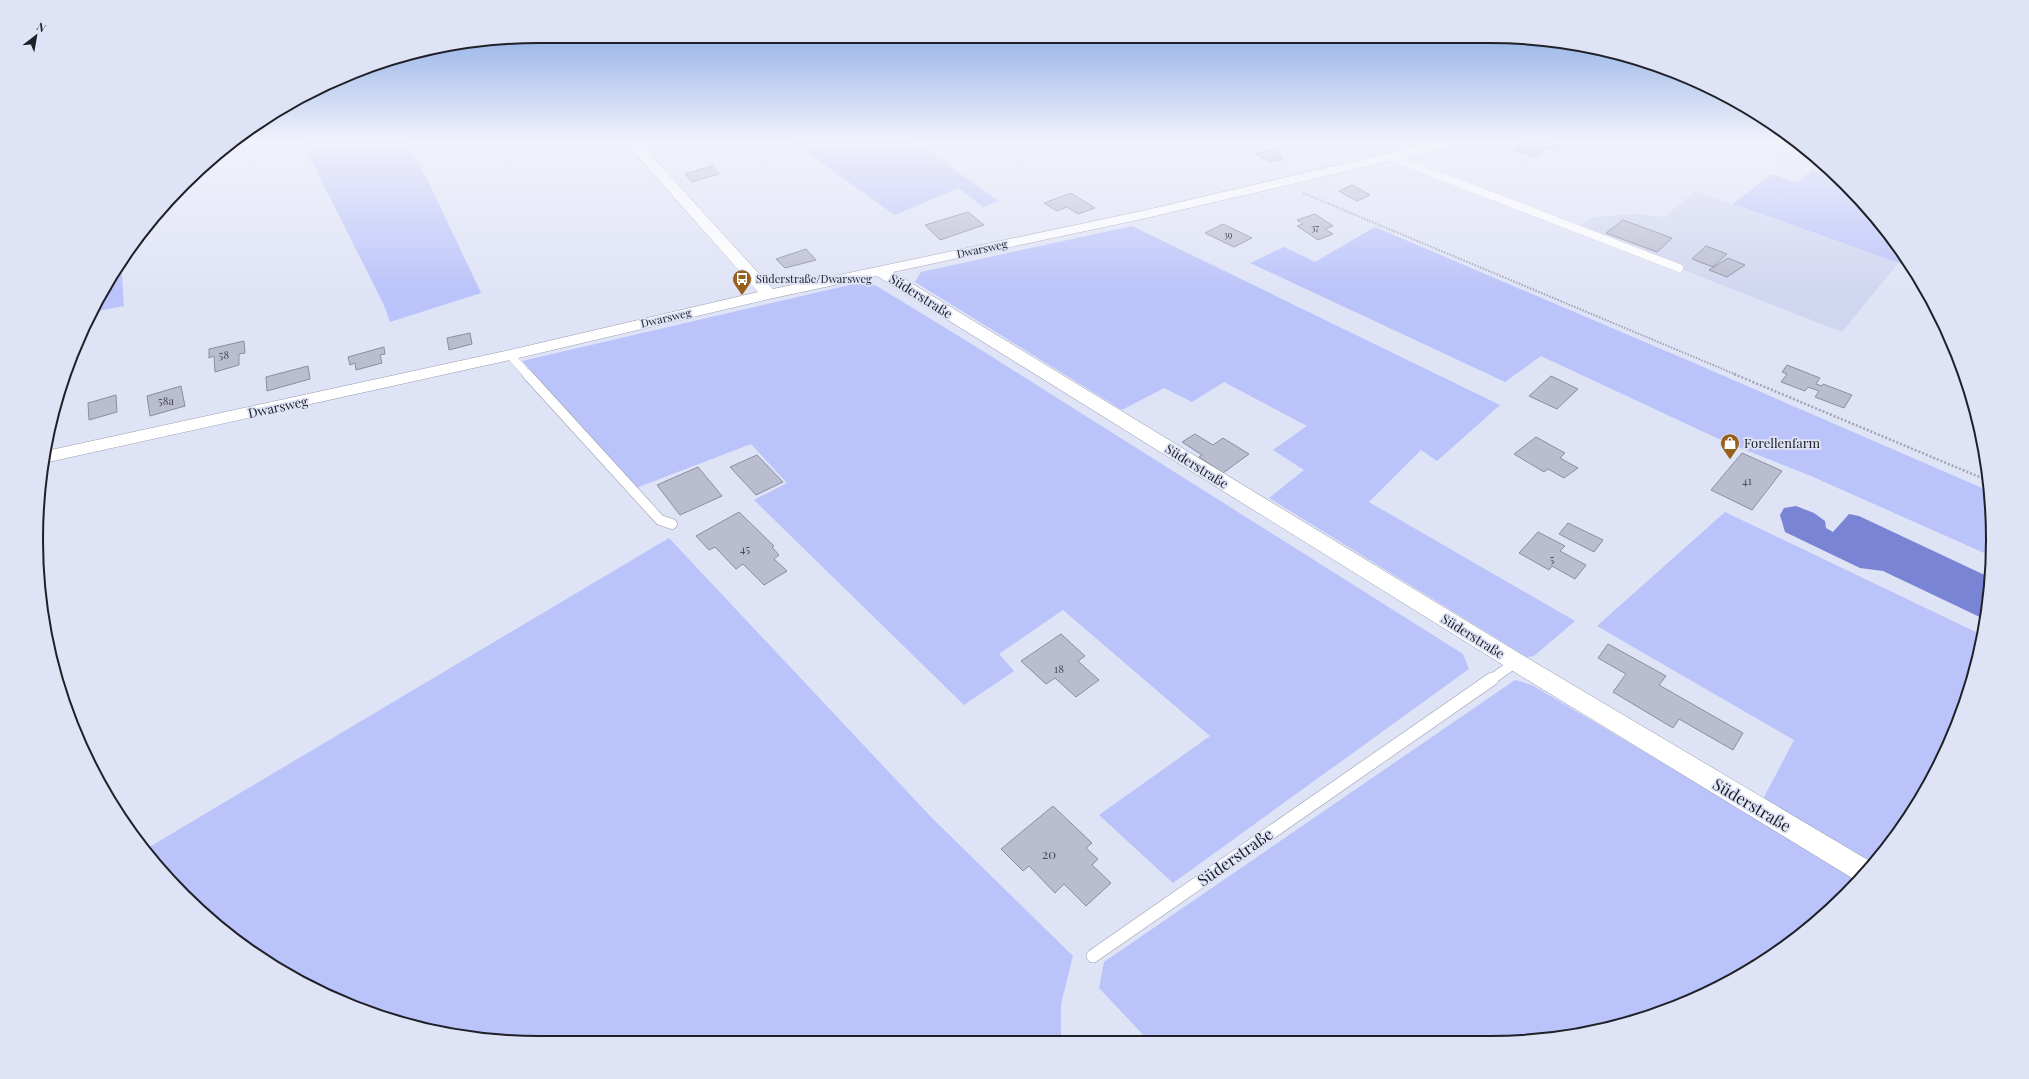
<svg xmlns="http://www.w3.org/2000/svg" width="2029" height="1079" viewBox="0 0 2029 1079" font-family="'Playfair Display',serif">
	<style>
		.built { fill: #d1d6f0 }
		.green { fill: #bac3fa }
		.water { fill: #7a84d4 }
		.building { fill: #babdd0; stroke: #8a8ea0 }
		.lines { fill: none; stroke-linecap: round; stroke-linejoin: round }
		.lane-far2-casing { stroke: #989bad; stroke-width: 8 }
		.lane-far1-casing { stroke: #989bad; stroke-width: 11 }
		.lane-casing { stroke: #989bad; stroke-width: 14 }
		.street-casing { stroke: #989bad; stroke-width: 1 }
		.path-far1 { stroke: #a1a4b3; stroke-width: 2; stroke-dasharray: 1.5 1.5; stroke-linecap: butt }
		.path { stroke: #a1a4b3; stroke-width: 2.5; stroke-dasharray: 2 2; stroke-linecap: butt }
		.lane-far2 { stroke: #fff; stroke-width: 8 }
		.lane-far1 { stroke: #fff; stroke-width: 10 }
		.lane { stroke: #fff; stroke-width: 13 }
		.street { fill: #fff; fill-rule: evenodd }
		.labels { text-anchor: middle; stroke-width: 3.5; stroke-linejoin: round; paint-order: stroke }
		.far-number-label { font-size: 9px; fill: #464852 }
		.far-street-label { font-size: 11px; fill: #202128; stroke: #dfe3f6 }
		.far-poi-label { font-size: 11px; fill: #202128; stroke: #dfe3f6; text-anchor: start }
		.number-label { font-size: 11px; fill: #464852 }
		.street-label { font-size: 13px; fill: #202128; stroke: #dfe3f6 }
		.poi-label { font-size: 13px; fill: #202128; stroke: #dfe3f6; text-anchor: start }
		.near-number-label { font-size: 13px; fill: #464852 }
		.near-street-label { font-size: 16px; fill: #202128; stroke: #dfe3f6 }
		.rim { fill: none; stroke: #202128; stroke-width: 2 }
	</style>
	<rect width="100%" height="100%" fill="#dfe3f6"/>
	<!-- built -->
	<g class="built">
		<polygon points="1742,142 1799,142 1835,177 1739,145"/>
		<polygon points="1695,191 1898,263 1842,332 1576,228 1594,217 1635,214 1664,217"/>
	</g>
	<!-- green -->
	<g class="green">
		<polygon points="302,142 407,142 428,181 481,293 390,322 384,305"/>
		<polygon points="792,142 915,142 999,201 983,207 958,188 895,215"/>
		<polygon points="1812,169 1835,177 1868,208 1910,267 1733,204 1772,174 1798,183"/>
		<polygon points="1132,226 1500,405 1437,461 1421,450 1369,502 1575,621 1534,656 1527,657 1269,498 1304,470 1273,450 1307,426 1224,382 1192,402 1164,388 1122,410 915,282 921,272"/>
		<polygon points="1375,227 1694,363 1989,491 1991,556 1811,476 1723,441 1541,356 1505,382 1250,263 1284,247 1315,262"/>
		<polygon points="121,259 124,306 93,312 121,260"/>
		<polygon points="858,283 875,285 978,348 1463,654 1469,669 1173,883 1099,815 1210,736 1063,610 999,654 1014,671 964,705 754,500 787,483 751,444 636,488 522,361"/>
		<polygon points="1725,512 1982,635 1976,670 1941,762 1873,864 1763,799 1794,740 1597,626"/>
		<polygon points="669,538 932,818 1073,956 1061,1004 1061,1040 507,1042 409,1026 317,991 233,939 183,895 146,849"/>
		<polygon points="1515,680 1532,685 1859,880 1796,939 1682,1005 1555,1039 1148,1040 1099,988 1104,962"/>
	</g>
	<!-- water -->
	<polygon class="water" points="1796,506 1814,513 1825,521 1826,528 1833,532 1849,514 1859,516 1991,578 1984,619 1883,571 1860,568 1785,532 1780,515 1784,508"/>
	<!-- building -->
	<g class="building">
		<polygon points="1523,142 1533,142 1540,145 1548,142 1562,147 1556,151 1547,148 1535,157 1513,149"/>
		<polygon points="1276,149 1282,154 1278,155 1283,159 1269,162 1255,154"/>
		<polygon points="712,166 719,174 692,182 685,174"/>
		<polygon points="1352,185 1370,195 1357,201 1339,191"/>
		<polygon points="1071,193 1095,208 1078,214 1067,207 1057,211 1044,203"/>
		<polygon points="968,212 984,225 940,240 925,225"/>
		<polygon points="1315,214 1333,226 1325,229 1333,234 1318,240 1297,226 1303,224 1297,220"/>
		<polygon points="1623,220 1672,238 1657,252 1606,233"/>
		<polygon points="1223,224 1252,238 1234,247 1205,233"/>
		<polygon points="1706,246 1727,254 1713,267 1692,259"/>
		<polygon points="806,249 816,260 785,268 776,259"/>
		<polygon points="1728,258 1745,265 1727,277 1709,270"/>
		<polygon points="470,333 472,344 449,350 447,338"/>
		<polygon points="244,341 245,353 239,354 239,365 215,372 214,356 209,358 209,349"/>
		<polygon points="384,347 385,354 380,355 382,363 356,370 355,363 350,365 348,357"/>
		<polygon points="1787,365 1820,378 1816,384 1822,386 1823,384 1852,395 1844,408 1815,397 1819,391 1808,387 1805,391 1781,382 1787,374 1782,372"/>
		<polygon points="308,366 310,379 267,391 266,377"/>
		<polygon points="1551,376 1578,389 1557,409 1529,396"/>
		<polygon points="181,386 185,406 150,416 147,396"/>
		<polygon points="116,395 117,412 89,420 88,403"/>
		<polygon points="1195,434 1213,445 1223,438 1249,454 1223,473 1199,457 1202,455 1182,442"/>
		<polygon points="1536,437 1565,453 1560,458 1578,468 1564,478 1548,469 1544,472 1514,454"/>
		<polygon points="1742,453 1782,471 1752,510 1711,490"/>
		<polygon points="757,455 783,482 756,495 730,467"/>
		<polygon points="698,467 722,496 680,515 657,485"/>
		<polygon points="739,512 774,546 772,547 779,555 774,559 787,571 764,585 743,564 736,569 715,547 709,550 696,536"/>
		<polygon points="1568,523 1603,540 1594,552 1559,534"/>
		<polygon points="1538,532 1565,546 1560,551 1586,565 1575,579 1552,566 1549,570 1519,553"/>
		<polygon points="1061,634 1085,656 1078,661 1099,680 1076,697 1055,678 1046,684 1021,661"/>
		<polygon points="1608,644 1666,676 1659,685 1743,733 1733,750 1679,719 1673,728 1613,692 1626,674 1598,658"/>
		<polygon points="1053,806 1092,843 1086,848 1098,859 1092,865 1111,883 1086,906 1064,884 1055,893 1029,866 1023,871 1001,849"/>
	</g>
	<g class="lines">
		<defs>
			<g id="lane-far2">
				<polyline points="1391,157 1679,268"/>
				<polyline points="510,355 528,375"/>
			</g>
			<g id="lane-far1">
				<polyline points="527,374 660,520 672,524"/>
				<polyline points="1491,680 1516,662"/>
			</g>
			<polyline id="lane" points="1093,956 1492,679"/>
			<polygon id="street" points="625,142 639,142 773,289 1142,211 1436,142 1461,142 1455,146 1142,219 893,272 1524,656 1873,863 1868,871 1857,881 1508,668 877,276 769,299 510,360 44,463 46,451 510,350 758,292"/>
		</defs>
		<!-- lane-far2 casing -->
		<use href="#lane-far2" class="lane-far2-casing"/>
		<!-- lane-far1 casing -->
		<use href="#lane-far1" class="lane-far1-casing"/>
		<!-- lane casing -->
		<use href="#lane" class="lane-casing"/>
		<!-- street casing -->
		<use href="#street" class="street-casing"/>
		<!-- path-far1 -->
		<polyline class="path-far1" points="1303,193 1737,375"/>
		<!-- path -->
		<polyline class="path" points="1734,374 1989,481"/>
		<!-- lane-far2 -->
		<use href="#lane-far2" class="lane-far2"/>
		<!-- lane-far1 -->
		<use href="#lane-far1" class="lane-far1"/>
		<!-- lane -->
		<use href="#lane" class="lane"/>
		<!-- street -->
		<use href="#street" class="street"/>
	</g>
	<!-- sky -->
	<linearGradient id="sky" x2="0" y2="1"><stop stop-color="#7ca1e0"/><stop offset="0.48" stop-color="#f1f2fb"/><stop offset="1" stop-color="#f1f2fb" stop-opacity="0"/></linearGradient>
	<rect width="2029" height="293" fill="url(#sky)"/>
	<!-- icons -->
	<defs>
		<symbol id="bus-pin" viewBox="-11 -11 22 30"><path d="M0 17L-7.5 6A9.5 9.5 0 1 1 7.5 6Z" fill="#97601a" stroke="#dfe3f6"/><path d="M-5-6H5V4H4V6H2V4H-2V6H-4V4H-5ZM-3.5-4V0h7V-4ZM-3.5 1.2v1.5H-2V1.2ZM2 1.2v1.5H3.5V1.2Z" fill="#fff"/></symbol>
		<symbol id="shop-pin" viewBox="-11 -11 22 30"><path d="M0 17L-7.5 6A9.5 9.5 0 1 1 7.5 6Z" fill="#97601a" stroke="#dfe3f6"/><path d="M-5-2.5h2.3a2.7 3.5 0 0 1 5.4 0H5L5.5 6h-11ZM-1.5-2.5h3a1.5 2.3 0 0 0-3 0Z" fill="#fff"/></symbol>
	</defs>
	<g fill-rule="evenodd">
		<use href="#bus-pin" x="731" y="268" width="22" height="30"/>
		<use href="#shop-pin" x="1719" y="432" width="22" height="30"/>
	</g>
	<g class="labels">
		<!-- far-number labels -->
		<g class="far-number-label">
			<text x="1315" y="231">37</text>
			<text x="1228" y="238">39</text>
		</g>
		<!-- far-street labels -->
		<g class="far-street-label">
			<text transform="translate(982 249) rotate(-12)" y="4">Dwarsweg</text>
			<text transform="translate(666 318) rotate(-13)" y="4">Dwarsweg</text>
		</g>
		<!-- far-poi labels -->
		<g class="far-poi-label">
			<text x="756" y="283">Süderstraße/Dwarsweg</text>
		</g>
		<!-- number labels -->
		<g class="number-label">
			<text x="224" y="359">58</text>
			<text x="166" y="405">58a</text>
			<text x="1747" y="485">41</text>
			<text x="745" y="553">45</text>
			<text x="1552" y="563">5</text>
			<text x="1059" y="673">18</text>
		</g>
		<!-- street labels -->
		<g class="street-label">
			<text transform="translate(921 296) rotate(32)" y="5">Süderstraße</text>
			<text transform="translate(278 407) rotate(-12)" y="5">Dwarsweg</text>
			<text transform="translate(1197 466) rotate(32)" y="5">Süderstraße</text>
			<text transform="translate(1473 636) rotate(32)" y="5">Süderstraße</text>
		</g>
		<!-- poi labels -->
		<g class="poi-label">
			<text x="1744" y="448">Forellenfarm</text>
		</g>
		<!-- near-number labels -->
		<g class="near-number-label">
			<text x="1049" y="859">20</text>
		</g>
		<!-- near-street labels -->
		<g class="near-street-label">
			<text transform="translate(1752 805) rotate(31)" y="6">Süderstraße</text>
			<text transform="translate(1235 857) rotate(-35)" y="6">Süderstraße</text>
		</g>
	</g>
	<!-- crop -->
	<path d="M0 0H2029V1079H0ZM539 43H1490A496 496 0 0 1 1986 539V540A496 496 0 0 1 1490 1036H539A496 496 0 0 1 43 540V539A496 496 0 0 1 539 43Z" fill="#dfe3f6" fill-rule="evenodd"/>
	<path class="rim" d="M539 43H1490A496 496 0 0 1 1986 539V540A496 496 0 0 1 1490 1036H539A496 496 0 0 1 43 540V539A496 496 0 0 1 539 43Z"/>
	<!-- north arrow -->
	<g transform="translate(36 36) rotate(31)" stroke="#dfe3f6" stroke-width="3" paint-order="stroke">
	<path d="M0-3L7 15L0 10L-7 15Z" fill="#202128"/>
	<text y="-6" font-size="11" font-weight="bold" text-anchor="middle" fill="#202128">N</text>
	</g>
</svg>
